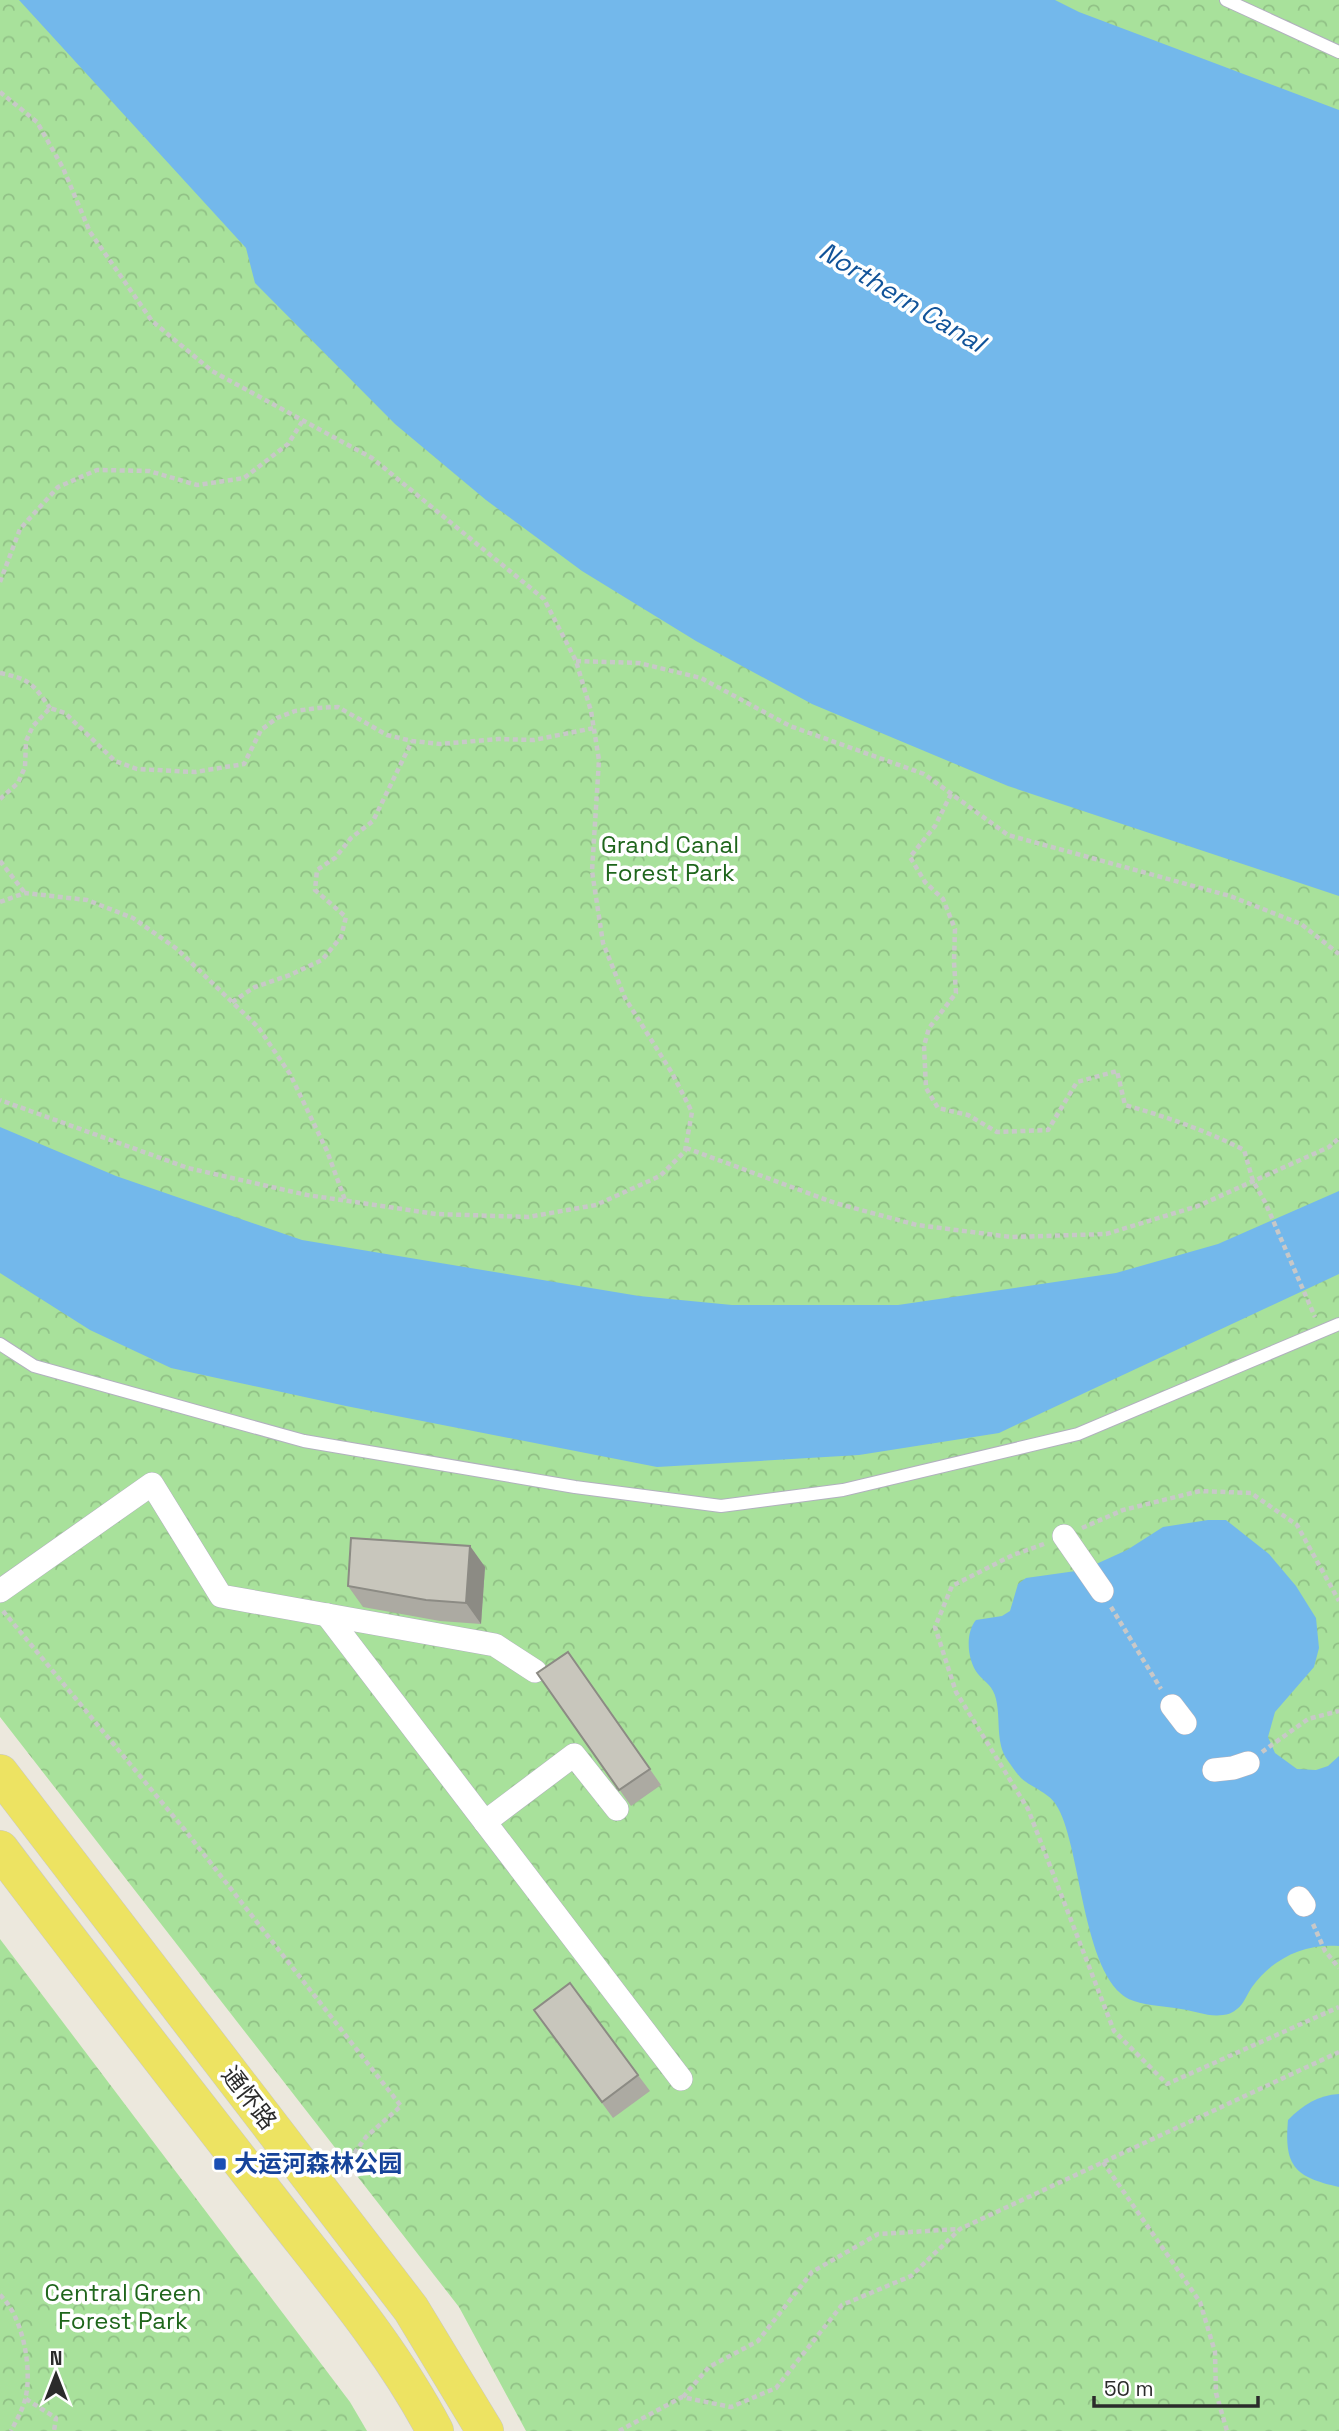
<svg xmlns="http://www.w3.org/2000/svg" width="1339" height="2431" viewBox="0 0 1339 2431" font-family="'Space Grotesk','Noto Sans SC',sans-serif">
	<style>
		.park { fill: url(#park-crowns) }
		.water { fill: #73b8eb }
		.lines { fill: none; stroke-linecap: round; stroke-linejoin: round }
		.lane-casing { stroke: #b1b1be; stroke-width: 14 }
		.street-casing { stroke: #b1b1be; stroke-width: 24 }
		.primary-casing { stroke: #c8c8c8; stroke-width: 38 }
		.path { stroke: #c8c8c8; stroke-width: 4.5; stroke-dasharray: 5 3.5; stroke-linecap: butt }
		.lane { stroke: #fff; stroke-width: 12 }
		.street { stroke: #fff; stroke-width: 23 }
		.primary { stroke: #ede362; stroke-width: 37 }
		.wall { fill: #acaaa2 }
		.shaded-wall { fill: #8c8b84 }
		.building { fill: #c8c6bc; stroke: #8c8b84; stroke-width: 2 }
		.transit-dot { fill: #1a4fb4; stroke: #fff; stroke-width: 2.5 }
		.labels { text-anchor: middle; stroke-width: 7; stroke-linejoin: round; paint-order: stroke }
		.park-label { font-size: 24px; fill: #1f661c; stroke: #fff }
		.street-label { font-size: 24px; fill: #2b2b2b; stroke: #fff }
		.transit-label { font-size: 24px; font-weight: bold; fill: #164399; stroke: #fff; text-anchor: start }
		.water-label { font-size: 26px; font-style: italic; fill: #115399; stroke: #fff }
	</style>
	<defs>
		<pattern id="park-crowns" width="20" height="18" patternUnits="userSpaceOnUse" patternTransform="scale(1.75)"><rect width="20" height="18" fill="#a8e19b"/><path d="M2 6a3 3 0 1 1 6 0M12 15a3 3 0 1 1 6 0" fill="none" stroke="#91c186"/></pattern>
	</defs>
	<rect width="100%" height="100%" fill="#ece8dd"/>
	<!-- park -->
	<g class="park">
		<polygon points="0,0 1339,0 1339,2431 526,2431 459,2307 0,1717"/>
		<polygon points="0,1939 350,2402 367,2431 0,2431"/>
	</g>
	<!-- water -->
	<g class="water">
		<polygon points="19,0 1055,0 1079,12 1339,110 1339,896 1008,786 812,704 696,641 582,571 486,500 395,424 255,283 246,248"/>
		<polygon points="0,1127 116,1176 302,1240 639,1296 732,1305 898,1305 1116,1273 1218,1244 1339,1191 1339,1274 999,1433 859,1455 657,1467 346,1406 171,1368 90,1330 0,1273"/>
		<path d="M1208,1520H1226L1269,1554L1296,1586L1316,1618L1319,1648L1314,1667L1275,1712L1268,1737L1275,1753L1297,1769L1316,1770L1328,1766L1339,1756V1946C1304,1943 1272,1959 1252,1987C1247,1994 1244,2004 1237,2009C1234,2012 1227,2015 1223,2015C1208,2017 1195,2011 1181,2009C1165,2006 1149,2006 1134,2001C1083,1985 1082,1851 1058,1808C1050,1792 1033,1789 1021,1778C1016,1773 1012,1766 1008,1761C995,1743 1001,1720 996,1699C993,1686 986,1683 978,1674C967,1660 965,1633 976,1620L1002,1616L1010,1611L1018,1584L1026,1578L1083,1570L1127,1550L1163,1527Z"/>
		<path d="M1339,2094V2187C1294,2177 1284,2166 1288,2120C1303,2105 1318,2095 1339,2094Z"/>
	</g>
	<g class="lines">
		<defs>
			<g id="lane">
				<polyline points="1226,0 1339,52"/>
				<polyline points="0,1344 34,1366 304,1441 575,1487 721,1506 843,1490 1078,1434 1339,1324"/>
			</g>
			<g id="street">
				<polyline points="1064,1536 1102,1591"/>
				<polyline points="0,1591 152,1484 221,1596 495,1645 535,1671"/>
				<polyline points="327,1615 681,2079"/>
				<polyline points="1172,1706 1185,1723"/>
				<polyline points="1214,1770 1233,1768 1248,1763"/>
				<polyline points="485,1822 574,1755 617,1809"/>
				<polyline points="1299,1898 1304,1905"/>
			</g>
			<g id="primary">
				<polyline points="0,1773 411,2309 485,2431"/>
				<path d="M0,1849C88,1966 179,2082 269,2198C327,2273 391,2347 435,2431"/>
			</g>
		</defs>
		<!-- lane casing -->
		<use href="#lane" class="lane-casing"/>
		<!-- street casing -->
		<use href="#street" class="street-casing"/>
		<!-- primary casing -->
		<use href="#primary" class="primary-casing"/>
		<!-- path -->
		<g class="path">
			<polyline points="0,92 37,122 63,168 90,232 152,321 212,371 372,458 544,599 576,661 591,711 599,760 592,871 603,943 625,998 672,1073 692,1112 685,1151 660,1176 596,1205 528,1217 436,1214 307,1195 188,1168 0,1100"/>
			<polyline points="0,582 20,529 58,487 97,470 149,471 197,485 244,478 288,444 302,422"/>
			<polyline points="576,661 639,663 701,678 790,726 924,774 1008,835 1230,896 1301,924 1339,954"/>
			<path d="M0,673C30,679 33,684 50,708"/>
			<path d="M951,794L935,826L910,857L925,882L943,899L955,929L954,962L956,993L929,1028L924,1046L926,1088L938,1108L968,1115L997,1132L1048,1130L1077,1082L1117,1071L1125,1105C1167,1117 1205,1130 1244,1150L1253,1181L1265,1202L1315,1317"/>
			<polyline points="0,799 18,783 25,767 26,741 33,726 50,708 65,713 115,761 137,769 195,772 244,764 261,730 277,718 295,711 318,708 338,707 387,735 412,741 440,744 498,739 534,740 594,728"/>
			<polyline points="0,861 25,893"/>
			<polyline points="0,902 25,893 87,900 133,918 177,949 258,1027 290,1074 327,1151 345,1200"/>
			<polyline points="232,1002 255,987 290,975 322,960 341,937 346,917 315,890 317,870 335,858 351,838 373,821 412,741"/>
			<polyline points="686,1148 835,1203 917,1225 1011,1237 1106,1234 1198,1206 1329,1147 1339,1138"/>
			<polyline points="1082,1528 1123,1510 1200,1491 1251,1493 1297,1525 1339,1601"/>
			<polyline points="1044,1544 1013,1555 952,1586 935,1627 956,1692 1028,1809 1114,2031 1167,2084 1339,2007"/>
			<polyline points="1111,1607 1161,1689"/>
			<polyline points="3,1611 184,1829 401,2106 366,2137 340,2173"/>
			<polyline points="1262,1752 1308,1719 1339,1711"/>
			<polyline points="1313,1924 1325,1951 1339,1968"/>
			<polyline points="1103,2162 1200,2302 1215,2352 1216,2393 1227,2431"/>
			<path d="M0,2295C23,2316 33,2370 25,2400C22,2411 16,2421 11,2431"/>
			<polyline points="683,2397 709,2367 758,2341 812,2272 878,2234 960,2229"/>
			<polyline points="26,2399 56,2418 54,2431"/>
			<polyline points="619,2431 682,2397 731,2407 776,2388 842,2305 911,2276 960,2229 1339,2052"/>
		</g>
		<!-- lane -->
		<use href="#lane" class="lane"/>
		<!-- street -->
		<use href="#street" class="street"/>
		<!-- primary -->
		<use href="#primary" class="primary"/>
	</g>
	<!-- wall -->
	<g class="wall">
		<polygon points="470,1546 485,1567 481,1624 440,1621 363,1607 348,1586"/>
		<polygon points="568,1652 661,1785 631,1806 537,1673"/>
		<polygon points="534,2010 638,2075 650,2091 613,2118"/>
	</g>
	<!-- shaded-wall -->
	<polygon class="shaded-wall" points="470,1546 485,1567 481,1624 466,1603"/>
	<!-- building -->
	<g class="building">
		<polygon points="351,1538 470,1546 466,1603 426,1600 348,1586"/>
		<polygon points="568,1652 650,1769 619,1790 537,1673"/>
		<polygon points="570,1983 638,2075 602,2102 534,2010"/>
	</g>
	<!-- markers -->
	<rect class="transit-dot" x="213" y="2157" width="14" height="14" rx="3.5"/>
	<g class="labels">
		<!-- park labels -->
		<g class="park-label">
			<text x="670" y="853">Grand Canal<tspan x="670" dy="28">Forest Park</tspan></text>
			<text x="123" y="2301">Central Green<tspan x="123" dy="28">Forest Park</tspan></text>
		</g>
		<!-- street labels -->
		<g class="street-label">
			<text transform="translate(249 2098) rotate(52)" y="8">通怀路</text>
		</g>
		<!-- transit labels -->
		<g class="transit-label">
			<text x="234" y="2172">大运河森林公园</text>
		</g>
		<!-- water labels -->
		<g class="water-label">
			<text transform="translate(902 297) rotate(31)" y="9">Northern Canal</text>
		</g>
	</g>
	<!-- north arrow -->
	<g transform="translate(56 2375)" stroke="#ffffff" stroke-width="5" paint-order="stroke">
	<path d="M0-5L12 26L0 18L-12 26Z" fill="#2b2b2b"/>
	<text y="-10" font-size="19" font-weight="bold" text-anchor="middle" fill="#2b2b2b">N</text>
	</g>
	<!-- scale -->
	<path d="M1094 2396v10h164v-10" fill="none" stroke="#2b2b2b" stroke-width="3.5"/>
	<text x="1104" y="2396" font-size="21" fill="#2b2b2b" stroke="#ffffff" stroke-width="5" paint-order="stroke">50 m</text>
</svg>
